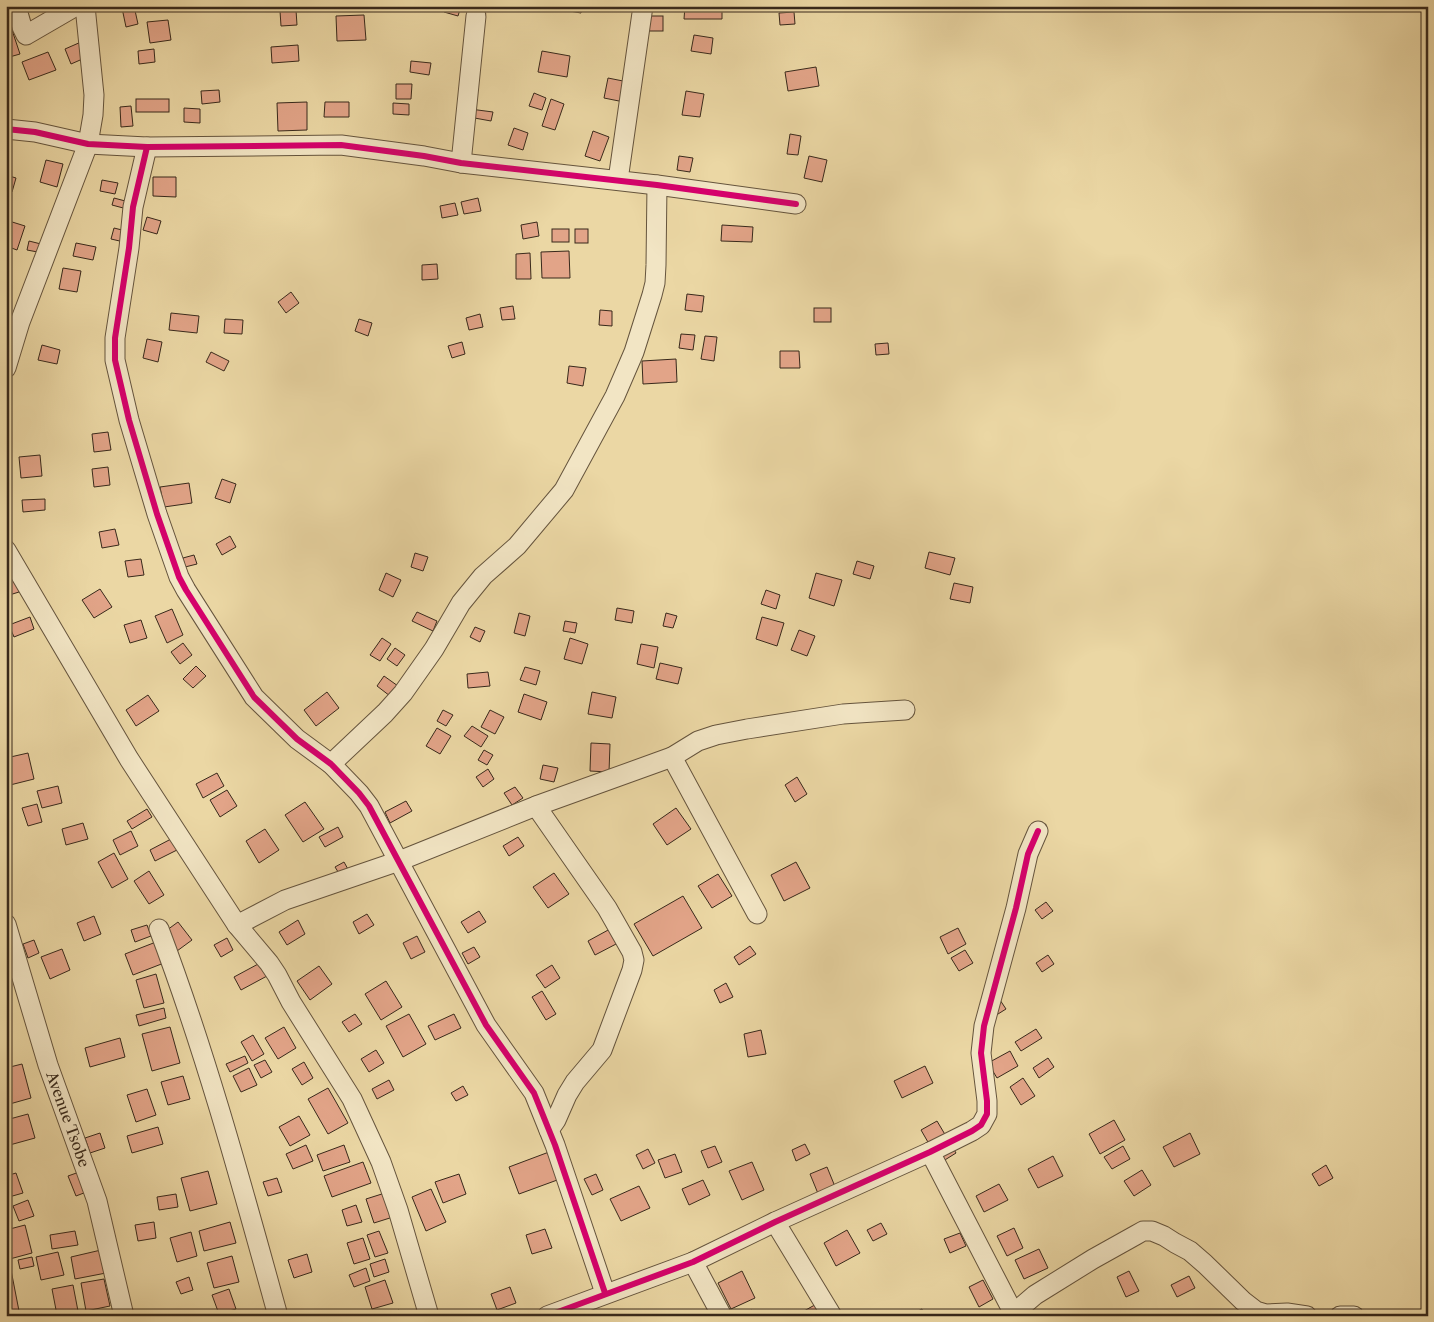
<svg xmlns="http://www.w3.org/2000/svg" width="1434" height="1322" viewBox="0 0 1434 1322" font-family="'Libre Caslon Text',serif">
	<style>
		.building { fill: #e2a488; stroke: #38291b }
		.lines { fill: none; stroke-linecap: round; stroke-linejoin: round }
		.minor-casing { stroke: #65543d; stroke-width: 21 }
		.minor { stroke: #f2e5c4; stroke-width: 19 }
		.cycleway-casing { stroke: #f2e5c4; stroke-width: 9 }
		.cycleway { stroke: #d6006c; stroke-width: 6 }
		.labels { text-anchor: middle; stroke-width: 4.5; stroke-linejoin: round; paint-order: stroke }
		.street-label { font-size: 15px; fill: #38291b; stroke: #f2e5c4 }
	</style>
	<rect width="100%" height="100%" fill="#ebd7a4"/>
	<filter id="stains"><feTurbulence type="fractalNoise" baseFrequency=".004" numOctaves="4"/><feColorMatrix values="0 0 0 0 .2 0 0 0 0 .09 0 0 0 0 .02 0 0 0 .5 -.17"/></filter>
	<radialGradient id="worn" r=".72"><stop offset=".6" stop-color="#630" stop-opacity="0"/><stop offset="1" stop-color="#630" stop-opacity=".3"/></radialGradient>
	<!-- building -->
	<g class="building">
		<polygon points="134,6 138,24 126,27 122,8"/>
		<polygon points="353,6 377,6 377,10 353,11"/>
		<polygon points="446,6 461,6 458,16 444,12"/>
		<polygon points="564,6 582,6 581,13 564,10"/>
		<polygon points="685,6 722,6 722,19 684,19"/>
		<polygon points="296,10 297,25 281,26 280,11"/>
		<polygon points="794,12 795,24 780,25 779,13"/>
		<polygon points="364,15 366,40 337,41 336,16"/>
		<rect x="647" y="16" width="16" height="15"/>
		<polygon points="168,20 171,40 150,43 147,22"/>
		<polygon points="11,27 20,54 6,58 6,29"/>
		<polygon points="694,35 713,38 711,54 691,51"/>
		<polygon points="81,42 87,57 71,64 65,49"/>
		<polygon points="298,45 299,61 272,63 271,47"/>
		<polygon points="154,49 155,62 139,64 138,51"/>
		<polygon points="542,51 570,56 567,77 538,72"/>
		<polygon points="48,52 56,70 29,80 22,62"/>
		<polygon points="411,61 431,63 429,75 410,72"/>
		<polygon points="816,67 819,86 788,91 785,72"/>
		<polygon points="608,78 628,82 624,102 604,98"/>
		<polygon points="396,84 412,84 411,99 396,99"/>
		<polygon points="219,90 220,102 202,104 201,91"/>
		<polygon points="686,91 704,94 700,117 682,115"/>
		<polygon points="534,93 546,98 542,110 529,106"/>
		<rect x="136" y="99" width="33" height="13"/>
		<polygon points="551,99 564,104 555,130 542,126"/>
		<polygon points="307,102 307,130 278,131 277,103"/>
		<polygon points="325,102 349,102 349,117 324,117"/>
		<polygon points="393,103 409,104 409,115 393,114"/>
		<polygon points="131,106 133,126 121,127 120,107"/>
		<polygon points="184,108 200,109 200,123 184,122"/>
		<polygon points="470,109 493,112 491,121 469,117"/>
		<polygon points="514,128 528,133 523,150 508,145"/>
		<polygon points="593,131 609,137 600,161 585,156"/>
		<polygon points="790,134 801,136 798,155 787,154"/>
		<polygon points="679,156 693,158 690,172 677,170"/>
		<polygon points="809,156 827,160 822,182 804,178"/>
		<polygon points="46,160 63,164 57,187 40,182"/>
		<polygon points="6,175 16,178 12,192 6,191"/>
		<polygon points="153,177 176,177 176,197 153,196"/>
		<polygon points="102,180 118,183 115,194 100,191"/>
		<polygon points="114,198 129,202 127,209 112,205"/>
		<polygon points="478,198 481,211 464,214 461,202"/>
		<polygon points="455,203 458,215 442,218 440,206"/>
		<polygon points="147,217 161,221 157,234 143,230"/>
		<polygon points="9,221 25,226 17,250 6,246 6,229"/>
		<polygon points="537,222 539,236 523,239 521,225"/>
		<polygon points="722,225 753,227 752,242 721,241"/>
		<polygon points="114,228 126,231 124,242 111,239"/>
		<rect x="552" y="229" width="17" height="13"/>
		<rect x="575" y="229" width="13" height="14"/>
		<polygon points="29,241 45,245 43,253 27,250"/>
		<polygon points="76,243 96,247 93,260 73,256"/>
		<polygon points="569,251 570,278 542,278 541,252"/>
		<polygon points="530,253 531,279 516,279 516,254"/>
		<polygon points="437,264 438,279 422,280 422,265"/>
		<polygon points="63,268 81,271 77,292 59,289"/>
		<polygon points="291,292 299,303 286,313 278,302"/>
		<polygon points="687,294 704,296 702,312 685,310"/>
		<polygon points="513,306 515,319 502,320 500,308"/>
		<rect x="814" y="308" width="17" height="14"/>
		<polygon points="600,310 612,311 612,326 599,325"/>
		<polygon points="171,313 199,316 197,333 169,330"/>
		<polygon points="480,314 483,327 469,330 466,318"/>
		<polygon points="225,319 243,320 242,334 224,333"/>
		<polygon points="359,319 372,323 368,336 355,331"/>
		<polygon points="681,334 695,335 693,350 679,348"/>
		<polygon points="705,336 717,337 714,361 701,359"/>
		<polygon points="147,339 162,342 158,362 143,358"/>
		<polygon points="462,342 465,354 452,358 448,346"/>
		<polygon points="888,343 889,354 876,355 875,344"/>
		<polygon points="42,345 60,350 57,364 38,360"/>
		<polygon points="780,351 799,351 800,368 780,368"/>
		<polygon points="211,352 229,361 224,371 206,362"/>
		<polygon points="676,359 677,382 643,384 642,361"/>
		<polygon points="569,366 586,368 583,386 567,383"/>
		<polygon points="108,432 111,450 94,452 92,434"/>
		<polygon points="40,455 42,476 21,478 19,457"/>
		<polygon points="108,467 110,485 94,487 92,469"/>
		<polygon points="222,479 236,484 230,503 215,498"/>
		<polygon points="189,483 192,503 164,507 160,487"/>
		<polygon points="45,499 45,510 23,512 22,500"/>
		<polygon points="115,529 119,545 102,548 99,532"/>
		<polygon points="230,536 236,547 222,555 216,544"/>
		<polygon points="929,552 955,558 950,575 925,568"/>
		<polygon points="415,553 428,557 423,571 411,567"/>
		<polygon points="194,555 197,564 185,567 183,558"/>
		<polygon points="141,559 144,575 128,577 125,561"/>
		<polygon points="857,561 874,566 870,579 853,574"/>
		<polygon points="386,573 401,580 393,597 379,590"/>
		<polygon points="816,573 842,580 834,606 809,598"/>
		<polygon points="15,576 19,592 6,596 6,579"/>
		<polygon points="954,583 973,587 970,603 950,599"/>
		<polygon points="100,589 112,607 94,618 82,600"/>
		<polygon points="766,590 780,595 776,609 761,604"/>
		<polygon points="617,608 634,611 632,623 615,620"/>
		<polygon points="172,609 183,635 167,643 155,616"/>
		<polygon points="417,612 437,621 433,631 412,621"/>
		<polygon points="519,613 530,616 525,636 514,633"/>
		<polygon points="666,613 677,616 673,628 663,626"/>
		<polygon points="30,617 34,629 14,637 9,625"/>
		<polygon points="762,617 784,623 777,646 756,639"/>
		<polygon points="141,620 147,638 130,643 124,625"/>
		<polygon points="565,621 577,623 575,633 563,631"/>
		<polygon points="475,627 485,631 480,642 470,637"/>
		<polygon points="799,630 815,636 807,656 791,650"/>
		<polygon points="382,638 391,644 380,661 370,655"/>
		<polygon points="570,638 588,644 582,664 564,659"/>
		<polygon points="183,643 192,655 180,664 171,652"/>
		<polygon points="641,644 658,647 654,668 637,664"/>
		<polygon points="395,648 405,655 397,666 387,659"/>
		<polygon points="660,663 682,668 678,684 656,679"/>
		<polygon points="196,666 206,676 193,688 183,679"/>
		<polygon points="525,667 540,671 536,685 520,680"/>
		<polygon points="488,672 490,686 468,688 467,674"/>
		<polygon points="384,676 398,686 390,696 377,686"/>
		<polygon points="327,692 339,708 316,726 304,710"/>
		<polygon points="592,692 616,697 612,718 588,714"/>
		<polygon points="524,694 547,702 541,720 518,712"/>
		<polygon points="148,695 159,711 136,726 126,710"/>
		<polygon points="443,710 453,715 446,726 437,721"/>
		<polygon points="490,710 504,717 495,734 481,727"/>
		<polygon points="472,726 488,736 481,747 464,736"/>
		<polygon points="437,728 451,736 440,754 426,746"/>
		<polygon points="591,743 610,744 609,772 590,771"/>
		<polygon points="484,750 493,755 487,765 478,760"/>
		<polygon points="28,753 34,779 6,786 6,758"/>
		<polygon points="543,765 558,768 554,782 540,779"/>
		<polygon points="488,769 494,779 483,787 476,777"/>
		<polygon points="217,773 224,786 203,798 196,784"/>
		<polygon points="797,777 807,794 795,802 785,785"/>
		<polygon points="58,786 62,803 42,808 37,791"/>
		<polygon points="515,787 523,798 512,805 504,793"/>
		<polygon points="227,790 237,806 220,817 210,800"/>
		<polygon points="406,801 412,811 390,823 385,812"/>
		<polygon points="305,802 324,829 303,842 285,815"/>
		<polygon points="37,804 42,822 28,826 22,808"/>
		<polygon points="676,808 691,829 667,845 653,824"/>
		<polygon points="147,809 152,817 132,829 127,821"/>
		<polygon points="83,823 88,839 66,845 62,829"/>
		<polygon points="338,827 343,837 325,847 319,837"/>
		<polygon points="265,829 279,850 259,863 246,841"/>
		<polygon points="131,831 138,846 120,855 113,840"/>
		<polygon points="518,837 524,846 509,856 503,846"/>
		<polygon points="171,839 177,850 155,861 150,850"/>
		<polygon points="114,853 128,879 112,888 98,862"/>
		<polygon points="344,862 349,871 340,875 335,867"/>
		<polygon points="796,862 810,888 784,901 771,875"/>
		<polygon points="149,871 164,895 149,904 134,881"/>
		<polygon points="554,873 569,894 548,908 533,887"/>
		<polygon points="718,874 732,896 712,908 698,886"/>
		<polygon points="683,896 702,928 653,956 634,924"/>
		<polygon points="1046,902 1053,911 1042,919 1035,910"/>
		<polygon points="479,911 486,922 468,933 461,922"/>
		<polygon points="367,914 374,925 359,934 353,922"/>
		<polygon points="94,916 101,934 84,941 77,923"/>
		<polygon points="298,920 305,934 287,945 279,932"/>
		<polygon points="178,922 192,940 177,951 163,933"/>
		<polygon points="147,925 151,936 135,942 131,930"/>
		<polygon points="958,928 966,944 948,954 940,937"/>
		<polygon points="610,929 618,943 595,955 588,941"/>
		<polygon points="417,936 425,952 411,959 403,943"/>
		<polygon points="227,938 233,950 221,957 214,945"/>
		<polygon points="34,940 39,953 28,958 23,944"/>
		<polygon points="156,942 164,963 133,975 125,954"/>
		<polygon points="750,946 756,954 739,965 734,957"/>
		<polygon points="474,947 480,957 468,964 462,953"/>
		<polygon points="62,949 70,970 50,979 41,957"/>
		<polygon points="965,950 973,963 959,971 951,958"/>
		<polygon points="1048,955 1054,964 1042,972 1036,963"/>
		<polygon points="260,963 267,976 241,990 234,977"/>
		<polygon points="552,965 560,978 545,988 536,975"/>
		<polygon points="319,966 332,984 310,1000 297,981"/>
		<polygon points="156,974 164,1003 144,1008 136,980"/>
		<polygon points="386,981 402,1007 381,1020 365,994"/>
		<polygon points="726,983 733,997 720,1003 714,990"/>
		<polygon points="542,991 556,1014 546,1020 532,997"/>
		<polygon points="998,997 1006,1009 990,1019"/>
		<polygon points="164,1008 166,1018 139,1026 136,1015"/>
		<polygon points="355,1014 362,1024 349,1032 342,1022"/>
		<polygon points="409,1014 426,1044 403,1057 386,1026"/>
		<polygon points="454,1014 461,1028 435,1040 428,1026"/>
		<polygon points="170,1027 180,1063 152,1071 142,1034"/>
		<polygon points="284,1027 296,1048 278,1059 265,1038"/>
		<polygon points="1036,1029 1042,1038 1021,1051 1015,1042"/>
		<polygon points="761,1030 766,1054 748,1057 744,1034"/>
		<polygon points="253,1035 264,1054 252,1061 241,1042"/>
		<polygon points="120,1038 125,1057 90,1067 85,1048"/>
		<polygon points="376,1050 384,1063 369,1072 361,1059"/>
		<polygon points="1010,1051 1018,1066 997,1078 988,1063"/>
		<polygon points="245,1056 248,1063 230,1072 226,1064"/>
		<polygon points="1048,1058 1054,1067 1039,1078 1033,1068"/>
		<polygon points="265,1060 272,1072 261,1078 254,1065"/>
		<polygon points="304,1062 313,1078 302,1085 292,1069"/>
		<polygon points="22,1064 31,1098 6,1105 6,1068"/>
		<polygon points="925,1066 933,1083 902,1098 894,1081"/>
		<polygon points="249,1068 257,1085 241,1092 233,1076"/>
		<polygon points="183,1076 190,1099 168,1105 161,1082"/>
		<polygon points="1023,1078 1035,1096 1021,1105 1010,1087"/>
		<polygon points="389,1080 394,1090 377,1099 372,1089"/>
		<polygon points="463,1086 468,1095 456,1101 451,1093"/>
		<polygon points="328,1088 348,1123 328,1134 308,1099"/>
		<polygon points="147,1089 156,1115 136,1122 127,1095"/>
		<polygon points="28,1114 35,1138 6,1146 6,1120"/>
		<polygon points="299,1116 310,1135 290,1146 279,1127"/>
		<polygon points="1114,1120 1125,1140 1100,1154 1089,1134"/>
		<polygon points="937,1121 956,1153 940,1163 921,1130"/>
		<polygon points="158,1127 163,1144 132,1153 127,1136"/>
		<polygon points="100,1133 105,1148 90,1153 85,1138"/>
		<polygon points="1190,1133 1200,1154 1174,1167 1163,1147"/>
		<polygon points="805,1144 810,1154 796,1161 792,1150"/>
		<polygon points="306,1145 313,1161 293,1169 286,1154"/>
		<polygon points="344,1145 350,1162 323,1171 317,1155"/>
		<polygon points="715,1146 722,1162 708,1168 701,1151"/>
		<polygon points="1123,1146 1130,1159 1112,1169 1104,1157"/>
		<polygon points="648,1149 655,1163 643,1169 636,1155"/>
		<polygon points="549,1152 560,1179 519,1194 509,1167"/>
		<polygon points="675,1154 682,1172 665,1178 658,1160"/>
		<polygon points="1053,1156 1063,1176 1038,1188 1028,1169"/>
		<polygon points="363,1162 371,1183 332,1197 324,1176"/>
		<polygon points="752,1162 764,1190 742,1200 729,1171"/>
		<polygon points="1326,1165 1333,1178 1319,1186 1312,1174"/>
		<polygon points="827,1167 836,1189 819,1196 810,1174"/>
		<polygon points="1142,1170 1151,1185 1134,1196 1124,1181"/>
		<polygon points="82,1171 89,1191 76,1196 68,1176"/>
		<polygon points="208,1171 217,1204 190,1211 181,1178"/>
		<polygon points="16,1173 23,1193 9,1197 6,1189 6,1176"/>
		<polygon points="459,1174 466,1194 443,1203 435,1182"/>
		<polygon points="596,1174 603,1190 592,1195 584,1179"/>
		<polygon points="277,1178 282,1192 268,1196 263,1182"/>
		<polygon points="703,1180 710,1195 689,1205 682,1189"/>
		<polygon points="999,1184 1008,1200 984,1212 976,1196"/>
		<polygon points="639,1186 650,1208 621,1221 610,1199"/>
		<polygon points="431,1189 446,1222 426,1231 412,1197"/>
		<polygon points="385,1193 393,1217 374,1223 366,1199"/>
		<polygon points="176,1194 178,1207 159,1210 157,1197"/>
		<polygon points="28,1200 34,1216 19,1221 13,1206"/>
		<polygon points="356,1205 362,1222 347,1226 342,1210"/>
		<polygon points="154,1222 156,1238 138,1241 135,1225"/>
		<polygon points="230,1222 236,1243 204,1251 199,1231"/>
		<polygon points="881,1223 887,1234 873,1241 867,1230"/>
		<polygon points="25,1225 32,1253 6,1260 6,1230"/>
		<polygon points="1014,1228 1023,1248 1007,1256 997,1236"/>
		<polygon points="545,1229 552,1248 532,1254 526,1235"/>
		<polygon points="847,1230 860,1253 836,1266 824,1243"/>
		<polygon points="75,1231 78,1245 52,1249 50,1235"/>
		<polygon points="379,1231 388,1253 375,1257 367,1235"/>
		<polygon points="191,1232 197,1256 177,1262 170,1238"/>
		<polygon points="960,1233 966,1246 950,1253 944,1239"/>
		<polygon points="363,1238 370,1259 354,1264 347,1243"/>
		<polygon points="1039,1249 1048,1268 1024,1279 1015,1260"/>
		<polygon points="101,1250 106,1273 75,1279 71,1257"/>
		<polygon points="58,1252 64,1275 41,1280 36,1257"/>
		<polygon points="307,1254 312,1272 294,1278 288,1260"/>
		<polygon points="232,1256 239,1282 214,1288 207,1263"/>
		<polygon points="32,1257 34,1266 20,1269 18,1260"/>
		<polygon points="385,1259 389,1272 374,1277 370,1264"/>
		<polygon points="366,1268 370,1281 354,1287 349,1275"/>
		<polygon points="11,1270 20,1316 6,1316 6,1271"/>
		<polygon points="742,1271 755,1298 731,1309 718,1283"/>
		<polygon points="1129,1271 1139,1291 1126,1297 1117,1277"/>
		<polygon points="1189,1276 1195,1288 1177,1297 1171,1285"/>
		<polygon points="189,1277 193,1290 181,1294 176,1282"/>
		<polygon points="104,1279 110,1306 86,1311 81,1283"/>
		<polygon points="385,1280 393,1303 372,1309 365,1287"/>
		<polygon points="983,1280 993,1299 979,1307 969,1287"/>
		<polygon points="73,1285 78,1311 57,1315 52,1289"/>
		<polygon points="510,1287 516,1303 497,1310 491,1294"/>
		<polygon points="229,1289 236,1309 219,1314 212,1295"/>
		<polygon points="820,1302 827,1316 807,1316 804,1311"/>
		<polygon points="922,1309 925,1316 908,1316"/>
		<polygon points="399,1310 401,1316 383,1316"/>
		<polygon points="752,1310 754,1316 740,1316"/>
	</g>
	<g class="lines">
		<defs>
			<g id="minor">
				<polyline points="16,6 22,27 26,35 76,6"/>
				<polyline points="6,129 35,132 88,144 147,147 341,145 424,156 461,163 657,185 796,204"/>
				<polyline points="147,147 133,207 129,248 115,338 115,360 129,420 157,514 179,577 186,590 254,697 297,739 331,764 359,793 369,806 486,1025 534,1093 555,1145 605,1293"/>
				<polyline points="461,163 476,16"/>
				<polyline points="618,180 643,6"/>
				<polyline points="6,368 20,322 88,144 93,115 94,95 85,6"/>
				<polyline points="6,550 129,759 237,925 269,963 277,975 291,1002 352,1099 381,1162 398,1210 429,1316"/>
				<polyline points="672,757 757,914"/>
				<polyline points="331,764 385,713 403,693 434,649 461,603 483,576 517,546 564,490 615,396 634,352 652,295 655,283 656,265 657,185"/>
				<polyline points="536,806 607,908 632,952 634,960 632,970 602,1050 575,1082 567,1095 556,1120 549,1130"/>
				<path id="s1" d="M6,924L48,1065L97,1201L124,1316"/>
				<polyline points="237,925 285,900 399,861 536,806 672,757 698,741 716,735 747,729 843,714 905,710"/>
				<path d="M159,929C207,1056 242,1186 278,1316"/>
				<polyline points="930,1152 1015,1316"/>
				<polyline points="775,1222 832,1316"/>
				<polyline points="693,1262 722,1316"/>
				<polyline points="1014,1313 1035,1295 1093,1259 1136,1235 1143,1231 1152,1231 1164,1236 1175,1243 1190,1251 1205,1264 1243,1301 1256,1311 1266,1314 1287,1313 1307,1316"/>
				<polyline points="547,1316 693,1262 775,1222 930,1152 972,1131 981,1125 987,1114 987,1101 981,1053 984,1026 1016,908 1028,854 1038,831"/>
				<polyline points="1340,1316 1354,1316"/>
			</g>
		</defs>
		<!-- minor casing -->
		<use href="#minor" class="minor-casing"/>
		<!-- minor -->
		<use href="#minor" class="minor"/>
		<defs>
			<g id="cycleway">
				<polyline points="6,129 35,132 88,144 147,147 341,145 424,156 461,163 657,185 796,204"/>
				<polyline points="147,147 133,207 129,248 115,338 115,360 129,420 157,514 179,577 186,590 254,697 297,739 331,764 359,793 369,806 486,1025 534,1093 555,1145 605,1293"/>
				<polyline points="547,1316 693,1262 775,1222 930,1152 972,1131 981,1125 987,1114 987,1101 981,1053 984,1026 1016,908 1028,854 1038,831"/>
			</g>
		</defs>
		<!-- cycleway casing -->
		<use href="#cycleway" class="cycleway-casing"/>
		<!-- cycleway -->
		<use href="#cycleway" class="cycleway"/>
	</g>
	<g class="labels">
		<!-- street labels -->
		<g class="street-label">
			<text dy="5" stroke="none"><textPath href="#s1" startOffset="205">Avenue Tsobe</textPath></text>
		</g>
	</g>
	<!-- margin -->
	<rect width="1434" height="1322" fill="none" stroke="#ebd7a4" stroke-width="25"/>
	<rect x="8" y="8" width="1419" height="1307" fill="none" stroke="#38291b" stroke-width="2.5"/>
	<rect x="12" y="12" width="1409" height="1297" fill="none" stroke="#38291b"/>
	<rect width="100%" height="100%" filter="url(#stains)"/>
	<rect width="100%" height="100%" fill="url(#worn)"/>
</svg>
